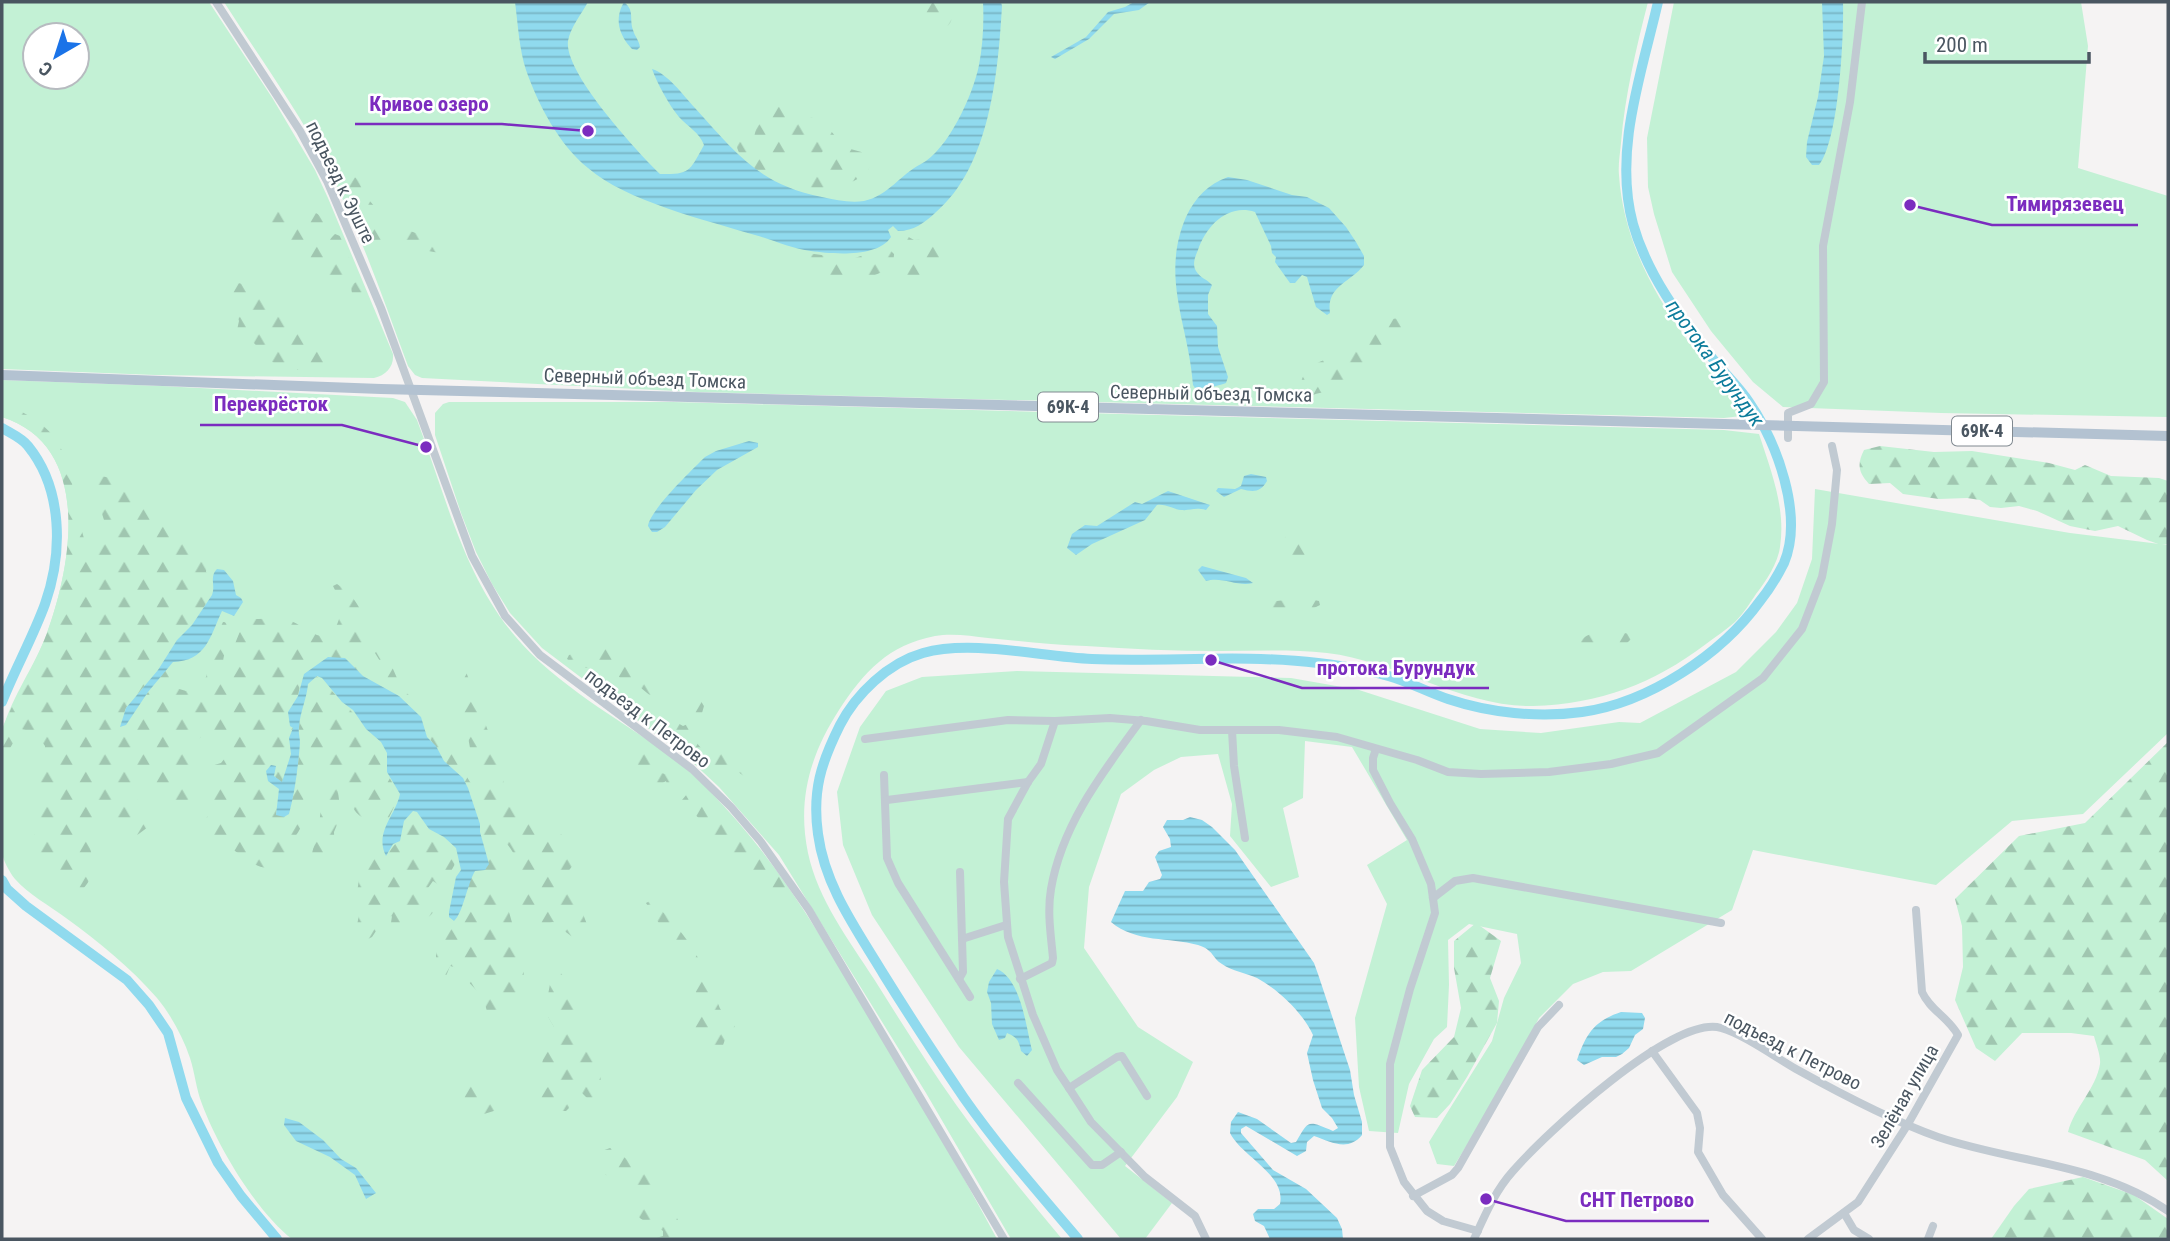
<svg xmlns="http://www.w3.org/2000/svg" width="2170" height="1241" viewBox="0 0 2170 1241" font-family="'Roboto Condensed',sans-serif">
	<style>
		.green { fill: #c3f1d5; fill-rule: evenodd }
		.forest { fill: url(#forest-firs) }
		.water { fill: url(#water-rules) }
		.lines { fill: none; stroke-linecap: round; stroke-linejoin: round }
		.river { stroke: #90daee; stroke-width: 10 }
		.minor { stroke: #c1cad2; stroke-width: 8 }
		.major { stroke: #b3c2d1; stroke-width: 10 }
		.major-bridge { stroke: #b3c2d1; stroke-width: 10 }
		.labels { text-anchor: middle; stroke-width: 5; stroke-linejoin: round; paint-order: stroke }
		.shield { fill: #fff; stroke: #808990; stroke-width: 2 }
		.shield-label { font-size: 18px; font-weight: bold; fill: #4a5661 }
		.street-label { font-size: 19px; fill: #4a5661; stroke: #fff }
		.water-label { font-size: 21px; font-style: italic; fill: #0c7c9b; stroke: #fff }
		.leader { fill: none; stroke: #7b2cbf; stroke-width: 2.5 }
		.callout-dot { fill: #7b2cbf; stroke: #fff; stroke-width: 2.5 }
		.callout-label { font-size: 21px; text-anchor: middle; font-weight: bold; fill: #7b2cbf; stroke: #fff; stroke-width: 5; stroke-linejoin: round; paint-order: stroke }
	</style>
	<defs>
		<pattern id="forest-firs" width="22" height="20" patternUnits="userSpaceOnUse" patternTransform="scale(1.75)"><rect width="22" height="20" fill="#c3f1d5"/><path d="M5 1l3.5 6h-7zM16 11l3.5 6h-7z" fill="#a0c6b0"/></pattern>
		<pattern id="water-rules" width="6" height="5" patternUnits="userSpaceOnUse" patternTransform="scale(1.75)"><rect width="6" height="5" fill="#90daee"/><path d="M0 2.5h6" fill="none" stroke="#78b4c4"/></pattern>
	</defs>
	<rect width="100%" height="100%" fill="#f5f3f3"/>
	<!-- green -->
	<g class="green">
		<path d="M2,2H209L273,99L315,170L328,198L393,354C394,367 386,375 374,378L155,375L2,369ZM35,35H77V77H35Z"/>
		<path d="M224,2H1648C1636,49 1625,95 1621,143C1620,154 1618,165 1619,175C1625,269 1689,348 1750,415L1724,418L697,392L422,378L415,375L408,366C382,296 358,225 323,159C294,104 257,54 224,2Z"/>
		<polygon points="1674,2 2081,2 2088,46 2078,168 2168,196 2168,417 1941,413 1783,407 1753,382 1711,331 1672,272 1654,214 1648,187 1647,138"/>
		<path d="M2,380L162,386L393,398L405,402L417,420C445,493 463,575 515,636C557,686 618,718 669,755C695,774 717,798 738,822C792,884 833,957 876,1028C917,1098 959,1167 997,1239H292C256,1211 218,1147 202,1104C196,1089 195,1073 190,1058C183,1037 171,1015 157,998C130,967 99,942 66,918C50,906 28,894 15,879C10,873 2,859 2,851C1,823 2,795 2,766C2,755 0,740 3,729C12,696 35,666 47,633C72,564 93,446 2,417Z"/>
		<path d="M449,402H673L1724,430L1759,434C1771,471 1786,508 1780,547C1778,563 1766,581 1756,594C1750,603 1743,614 1735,622C1726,630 1715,637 1706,644C1653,684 1600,704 1533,706C1466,708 1396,661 1327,653C1291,649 1255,651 1220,651C1175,651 1130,649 1086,646C1053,645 1021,641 988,638C971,636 952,633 935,636C888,645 864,672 839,710C810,755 797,800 808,853C818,900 849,940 874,979C901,1022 928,1065 957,1106C990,1152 1026,1196 1062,1239H1011L926,1093L779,855L719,787L690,760L542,648L510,613L492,584L476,552L461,513L435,435V413L443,404Z"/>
		<polygon points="1815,489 2070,533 2168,545 2168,733 2083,814 2012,821 1936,885 1753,850 1732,910 1631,971 1603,972 1573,984 1539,1018 1499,1093 1454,1166 1437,1164 1429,1142 1492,1041 1504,998 1521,963 1517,934 1469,924 1448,940 1449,985 1447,1027 1434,1039 1409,1084 1398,1133 1369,1131 1359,1087 1355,1018 1387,904 1367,865 1407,840 1352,747 1305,741 1303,798 1283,808 1299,877 1271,887 1230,836 1232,804 1218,754 1181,757 1154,770 1121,794 1089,887 1084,948 1138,1027 1193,1062 1177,1097 1125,1166 1172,1203 1145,1239 1121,1239 959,1047 872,915 843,845 837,792 860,727 886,691 922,677 1017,671 1291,678 1359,690 1480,729 1541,733 1619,722 1640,723 1736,672 1776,632 1797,603 1812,559"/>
	</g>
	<!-- forest -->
	<g class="forest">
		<path d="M921,2H954L952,4C953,22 952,31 931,26Z"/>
		<path d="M766,105C789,106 828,119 838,141L834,146L825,148L816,161L804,162L800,160L792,149C779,155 779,162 773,173L762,175C750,166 736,156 736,140L748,142L753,140C758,127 755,115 766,105Z"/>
		<polygon points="847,148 865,153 871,162 867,174 848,184 834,184 825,192 818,192 784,182 783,173 796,171 805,173 831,153"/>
		<path d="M355,177L359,181L364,194L380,213V219L383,223L436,239L446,245L447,250L445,254L373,241C359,227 351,206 349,186Z"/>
		<path d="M279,206C295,211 324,205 327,229C327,236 323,245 322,252L336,259L341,257L340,252L330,244V239L335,234L340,236L355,271L353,276C343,280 324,278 314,274C305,270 301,259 296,252C284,238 271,230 267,211Z"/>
		<polygon points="905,235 914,240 937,239 942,251 936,267 910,301 902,292 902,267 912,254 901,239 902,236"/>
		<path d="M887,247L894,254C895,284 826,283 807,274L800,257L814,254L852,259Z"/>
		<polygon points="226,278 238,283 252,286 280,309 294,327 318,339 327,355 339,358 343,365 330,370 288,370 270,361 245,333 237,330 239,321 236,310 216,287 221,279"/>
		<path d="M356,282L359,283L369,303L366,311C354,308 352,297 351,285Z"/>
		<path d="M1405,318L1414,325L1412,334L1407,341C1386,357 1364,380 1339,389C1331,393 1322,391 1313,395L1300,388C1303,363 1321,363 1338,354L1340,349L1389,319Z"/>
		<path d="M2,404C80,430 66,478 85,542L91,547L103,544C112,521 94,503 90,479L94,475L112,478L159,505L168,517L172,530L207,565L206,572C213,579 216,585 212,595L192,625L177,640L158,670L126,708L121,721L126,725L148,692L173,661L176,688L186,691L202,682L206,677L208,654L223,622L232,623C233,638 223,649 223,664L228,661L245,619C259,620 279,616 291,621C305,627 312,636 327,637C344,622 343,605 333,586L337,584C360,599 377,630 355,654L356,659L365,666L384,674L386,671L375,653L377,651L393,669L400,685L437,728L470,782L481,794L484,786V776L470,748L462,703V671L465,669L491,739L506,790L521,806L562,835L578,850L579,857L567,873L590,932L584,940L571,936L553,922L541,926L521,910C517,881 526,854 496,835L493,837L499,877L523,961L524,977L520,989L521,1011L519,1015C515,1008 518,999 511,994C502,1000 502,1010 495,1018L488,1015L483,997L454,967L450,966L445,979L436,969V945L447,925L460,914L470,880L488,857C481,837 480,819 473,800C465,779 456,777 445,762C432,744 423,725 410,707C396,689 350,667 328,657L308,669L300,685L298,696L288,712L290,726L293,728C291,737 292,743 291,752C291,762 285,773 282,783L274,776L268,781L279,789L276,815L288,814C295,792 298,767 300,743C300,738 298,732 299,727C300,712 307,699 308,684L316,676C322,679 386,747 387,753C388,758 386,764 387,770C389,780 395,786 400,794L386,824C373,821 354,819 352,803C351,796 354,793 350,786L338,792L341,815L334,832L335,859L321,873H316L310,861L319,826L323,789L324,774L318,766C296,779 308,805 301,826C298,836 290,840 287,849C272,883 253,864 231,848C221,841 206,842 201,828L208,815L207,808L215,791C209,782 208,777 211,766L221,763L225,758L229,739L244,724L233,716L228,715L224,721L228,731L224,736C218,735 212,732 207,734C184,741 194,779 192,796L185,803C172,804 158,796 153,784L147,783L136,792L134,797L155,815L152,824L136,836L119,834L112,818V804L106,803C95,810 98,816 94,827H91L87,832C90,856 101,868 83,889H70L35,864L34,809L45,758V746L35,732L21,729L9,750L2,752C2,746 0,737 2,731C3,724 8,717 10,711C22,685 37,660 47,633C72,564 93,446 2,417Z"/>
		<path d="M1880,446L1934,452L1972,451L2049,463L2075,470L2085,465L2111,476L2159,478L2168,481V544L2161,545L2147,540L2118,526L2095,531L2070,526L2037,511L2019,506L2001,508L1990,507L1980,500L1967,498L1939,499L1903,494L1890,483L1869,484C1858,472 1857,464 1864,450Z"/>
		<polygon points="1288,534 1297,542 1314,550 1301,561 1293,561 1283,540"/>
		<polygon points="1304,598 1319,601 1320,605 1314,608 1271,610 1264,607 1264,604 1268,602"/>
		<path d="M1607,630L1630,634L1632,638L1627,643H1598L1596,647L1598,653L1594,659H1586L1590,645L1588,643L1582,647L1579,645C1584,633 1595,633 1607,630Z"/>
		<path d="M609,645L625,650L626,655L611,662L602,669L603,673L610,680C601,685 596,682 589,675L590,668H579L567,659L569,655L575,653L588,659L590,653L602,650Z"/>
		<polygon points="625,665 652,674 664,686 657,697 652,697 630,679 623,680 619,677 617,670 619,667"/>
		<path d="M698,696L704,706L702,713L707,727L697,736L696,742L701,748L715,753L726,749H732C742,760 754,767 761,780L760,787L751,790L745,777L733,768L707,766L699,760L686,745L651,721L650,717L654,713L662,714L683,726L690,723L694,697Z"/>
		<polygon points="646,739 663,751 661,755 654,755 653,763 642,771 639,768 633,753"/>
		<path d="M2168,742V1181L2145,1160L2068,1132C2074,1108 2096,1089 2100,1064C2101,1056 2096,1044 2094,1036L2071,1033H2022L1995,1061L1976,1048L1955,1000L1963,967L1962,926L1955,899L2019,836L2085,823Z"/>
		<polygon points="671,768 683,784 675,793 668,789 666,781 656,787 647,781 654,771 665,774"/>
		<polygon points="702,788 711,797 704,810 713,818 722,818 727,826 736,825 741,828 788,887 789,902 798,916 795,921 783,914 775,902 741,874 708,827 686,806 682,800 687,794 695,800"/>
		<path d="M413,811L417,812C422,819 425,825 431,830C436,834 441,835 446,839C467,855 452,870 440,886L433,881L428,888V893L437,898C436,914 429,919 415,922L407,936L392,944L388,943L392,916L384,919L372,937L366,940L361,938L357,925L360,910L359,908L353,910L350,906C350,898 354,898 357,891C361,878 355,869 366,858L367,841L369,837L379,835L383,839V850L386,856L388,855C392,846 400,840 402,834C406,823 404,819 413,811Z"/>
		<path d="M650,901C674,919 694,947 707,975C712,985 714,996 719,1006C722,1015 732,1018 735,1027L727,1034L722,1048L707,1051C693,1044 689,1029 692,1014C694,1005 698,1002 696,993C692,966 660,927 646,903Z"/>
		<polygon points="1476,923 1501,941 1490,978 1499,1001 1497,1023 1467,1077 1450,1104 1437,1118 1415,1117 1410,1106 1422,1070 1454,1037 1461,1008 1454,968 1454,941"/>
		<path d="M556,971L561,973L566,981L576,1006L573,1022L574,1032L598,1060L604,1103L597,1108L576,1087L570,1095L569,1108L566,1111C552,1111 543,1108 540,1094L550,1085L542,1066L543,1056L557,1032L547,1015L546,1006L552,973Z"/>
		<polygon points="468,1083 483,1084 489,1087 490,1096 497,1106 497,1110 484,1114 464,1102 465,1088"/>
		<path d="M610,1148C625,1153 629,1168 644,1166L651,1171L654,1187L650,1191H643L633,1185L623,1187L602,1172L599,1152Z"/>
		<polygon points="2083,1177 2134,1195 2168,1219 2168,1239 1991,1239 2014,1206 2029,1189"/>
		<path d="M636,1202L643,1203L658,1213L666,1210C679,1216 683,1225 680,1239H652L663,1236V1231C652,1221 636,1223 633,1206Z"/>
	</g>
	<!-- water -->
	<g class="water">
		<path d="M515,2H588C582,13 570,28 568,41C564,73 637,151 660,174C691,175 690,170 704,145C699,132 688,127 679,117C669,105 657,83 652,69C668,74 683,95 695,108C736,153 758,184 822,197C836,200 850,203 864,201C888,196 901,174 921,164C948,150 973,95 979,65C983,45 984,22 983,2H1001L1002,6C998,73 990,167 935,213C924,223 914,231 898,231L893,226L888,230L891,237C878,258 832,254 811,251C792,249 773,240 755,235C705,220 626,201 588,168C559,145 538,104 526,70C519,49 518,24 515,2Z"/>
		<path d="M624,2C635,11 629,18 633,30C635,37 639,40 640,47L637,50L632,49C619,35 614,19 624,2Z"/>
		<polygon points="1134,2 1150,2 1139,10 1114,14 1089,39 1055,59 1051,57 1086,37 1108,12 1125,7"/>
		<path d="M1822,2H1843C1844,36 1839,140 1819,165H1812L1806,157L1807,142L1818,97L1824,56Z"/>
		<path d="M1228,177L1247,180L1292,195L1307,197L1329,208L1346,227L1356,242L1364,256V265C1350,283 1326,286 1330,313L1327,315L1316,307L1307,277L1302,275L1295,283H1290L1275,262L1276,257L1272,253L1271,246L1255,212C1228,203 1206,226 1198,250C1195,257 1192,264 1196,271C1200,278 1207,279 1212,285L1208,295V314L1217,326L1218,347L1228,377L1226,383C1220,386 1203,388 1195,388L1193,385C1189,325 1160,278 1186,217C1195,198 1208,184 1228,177Z"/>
		<path d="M749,441L758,443V447L717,470L696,490L665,527L657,532H652L648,526C650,510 692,470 705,457L716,451Z"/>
		<path d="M1251,474L1266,477L1267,481C1260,493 1253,492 1241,489L1224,497L1216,491L1218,488L1235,489L1241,486L1244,476Z"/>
		<path d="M1168,491L1210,505L1206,510C1193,507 1191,511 1181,510C1172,509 1167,504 1157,505L1145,520L1092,544L1076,555L1067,548L1072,534L1085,525L1097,526L1135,502L1142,504Z"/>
		<path d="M1202,566L1246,578L1253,583C1237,587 1222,576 1206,581L1198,570Z"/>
		<path d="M217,569L224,570L233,581L236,595L241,598L243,602L234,616L222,611C210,637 206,661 173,662L148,692L126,725L120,727L126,708L158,670L177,640L192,625L212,595C216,586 209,577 217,569Z"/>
		<path d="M328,657L345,658L363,676L399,696L421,717L427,737L436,746L444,761L463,778L468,788L480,824V832L489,864L485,870L475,871C467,885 463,913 454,921L449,917V912L456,877L461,870L456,848L444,837L429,829L417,812L413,811L404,821L400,841L393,844L386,856C374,832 396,815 400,794L387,772V753L381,742L366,729L353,710L342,702L322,678L317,676L308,684C307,698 300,712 299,727C298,732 300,738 300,743C298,767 295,792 289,814L284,817L276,815L279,789L268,781L266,771L271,765L276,766L274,776L282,782L291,754L289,738L293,728L290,726L288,712L298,696L304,674Z"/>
		<path d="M1190,817L1202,820L1212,827L1235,850L1314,963L1318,974L1350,1070L1354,1095L1362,1122V1135C1348,1152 1331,1142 1314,1136L1307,1142L1306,1151L1297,1156L1246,1126L1241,1129V1133L1273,1170L1306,1189L1337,1218L1342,1229L1343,1239H1270L1264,1226L1255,1221L1253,1214L1258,1209H1274L1280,1204C1286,1174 1242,1157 1230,1133L1231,1122L1238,1112L1257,1119L1291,1143L1296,1142C1309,1120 1307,1120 1333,1131L1338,1128L1332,1118L1322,1108L1313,1080L1307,1053L1313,1035C1303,1013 1279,990 1257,978C1246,973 1232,971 1222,964C1212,958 1214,950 1198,945C1169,937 1136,943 1111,922L1125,891H1143L1149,882L1160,879L1162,875L1155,857L1159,851L1171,847L1170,839L1163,827L1167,820H1183Z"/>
		<path d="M997,969C1021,979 1026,1027 1032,1050L1027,1056L1021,1051C1019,1041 1017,1037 1007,1033L1005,1038L999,1040L992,1024L991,1003L987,992L989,982Z"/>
		<path d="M1621,1012L1642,1013L1645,1018L1643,1029L1635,1035L1629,1048L1622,1054L1616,1057H1602L1584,1065L1577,1060C1586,1034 1594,1021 1621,1012Z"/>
		<polygon points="285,1118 299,1122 323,1140 341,1159 356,1168 376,1193 366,1199 355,1175 330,1157 296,1141 284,1125"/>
	</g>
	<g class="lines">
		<!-- river -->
		<g class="river">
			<path d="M2,428C10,433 22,438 28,446C63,489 63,553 45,604C33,637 15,669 2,702"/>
			<polyline points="2,880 7,889 26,906 127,980 149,1005 168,1033 186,1098 218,1163 241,1196 277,1239"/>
			<path d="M1078,1239C1039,1193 999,1148 964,1098C937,1058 910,1017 884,975C857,930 825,887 818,834C812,791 821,763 840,725C856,694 888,663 923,653C972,639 1041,657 1092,659C1167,662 1243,654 1318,663C1343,666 1371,670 1395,678C1413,684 1430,693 1448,699C1490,713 1538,718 1582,712C1648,703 1721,655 1760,601C1769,590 1778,575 1784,563C1804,515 1777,443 1749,402C1739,387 1725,374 1713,359C1680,319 1647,274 1633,224C1613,151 1642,72 1658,2"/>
		</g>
		<!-- minor -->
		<g class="minor">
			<polyline points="216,2 300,131 327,181 381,308 472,556 505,616 540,655 692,769 731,807 761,842 809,910 1004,1239"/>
			<polyline points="1788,438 1788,413 1811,404 1824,382 1823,246 1850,102 1862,2"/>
			<polyline points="1055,721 1041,764 1028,782 1008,819 1004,882 1008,937 1033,1015 1057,1070 1069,1088 1091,1122 1145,1177 1195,1216 1206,1239"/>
			<polyline points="1232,730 1234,766 1245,838"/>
			<polyline points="865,739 1008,720 1055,721 1110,718 1146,721 1200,730 1279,730 1337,737 1417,760 1448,772 1481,774 1549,772 1611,764 1658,753 1763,678 1802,629 1822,577 1832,524 1837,470 1832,446"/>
			<polyline points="1376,749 1373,758 1373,770 1390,803 1412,839 1431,884 1435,913 1410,989 1390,1064 1390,1147 1404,1182 1427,1211 1443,1221 1478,1231"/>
			<polyline points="884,775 887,858 898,883 970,997"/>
			<polyline points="887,800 1028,782"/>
			<polyline points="1433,898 1455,881 1473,878 1721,923"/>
			<polyline points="962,939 1006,925"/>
			<polyline points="959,979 963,972 960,872"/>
			<path d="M1020,979L1052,963L1053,958C1051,936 1047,912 1051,889C1062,824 1103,772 1141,720"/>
			<polyline points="1652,1051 1697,1113 1700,1128 1698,1152 1723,1195 1762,1239"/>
			<polyline points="1018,1083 1092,1165 1102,1165 1121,1152"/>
			<polyline points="1069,1088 1117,1057 1122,1056 1147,1096"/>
			<polyline points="1413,1196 1452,1175 1458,1168 1538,1027 1559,1005"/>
			<polyline points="1844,1213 1854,1230 1869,1239"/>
			<path d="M1474,1239C1485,1215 1495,1191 1513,1171C1544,1135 1674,1014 1721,1028C1743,1034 1775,1057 1796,1069C1841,1094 1890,1120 1938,1137C2014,1163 2100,1163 2168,1211"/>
			<path d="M1808,1239L1858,1202L1908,1124L1958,1035C1948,1017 1930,1010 1922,992L1916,910"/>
			<polyline points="1928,1239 1933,1226"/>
		</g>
		<!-- major -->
		<g class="major">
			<polyline points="2,375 381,389 1724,424"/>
			<polyline points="1796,426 2168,436"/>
		</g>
		<!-- major-bridge -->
		<polyline class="major-bridge" points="1724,424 1796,426"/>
	</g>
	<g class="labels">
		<!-- shield labels -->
		<g class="shield">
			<rect x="1038" y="392.5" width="60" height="29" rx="5"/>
			<rect x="1952" y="416.5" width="60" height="29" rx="5"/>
		</g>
		<g class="shield-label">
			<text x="1068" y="413">69К-4</text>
			<text x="1982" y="437">69К-4</text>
		</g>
		<!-- street labels -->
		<g class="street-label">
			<text transform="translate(341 182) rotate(64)" y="7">подъезд к Эуште</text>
			<text transform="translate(645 378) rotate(2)" y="7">Северный объезд Томска</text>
			<text transform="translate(1211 393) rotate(1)" y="7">Северный объезд Томска</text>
			<text transform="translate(648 718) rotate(37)" y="7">подъезд к Петрово</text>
			<text transform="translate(1793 1050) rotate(27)" y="7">подъезд к Петрово</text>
			<text transform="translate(1904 1096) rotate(-60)" y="7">Зелёная улица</text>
		</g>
		<!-- water labels -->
		<g class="water-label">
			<text transform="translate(1715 363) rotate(54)" y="7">протока Бурундук</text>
		</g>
	</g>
	<!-- callouts -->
	<path class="leader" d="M588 131L502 124H355M1910 205L1992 225H2138M426 447L342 425H200M1211 660L1302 688H1489M1486 1199L1566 1221H1709"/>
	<g class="callout-dot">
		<circle cx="588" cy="131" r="7"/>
		<circle cx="1910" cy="205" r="7"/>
		<circle cx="426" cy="447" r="7"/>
		<circle cx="1211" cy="660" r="7"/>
		<circle cx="1486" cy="1199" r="7"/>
	</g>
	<g class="callout-label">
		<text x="429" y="111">Кривое озеро</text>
		<text x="2065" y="211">Тимирязевец</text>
		<text x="271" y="411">Перекрёсток</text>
		<text x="1396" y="675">протока Бурундук</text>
		<text x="1637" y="1207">СНТ Петрово</text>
	</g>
	<!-- border -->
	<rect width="2170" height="1241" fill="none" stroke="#4a5661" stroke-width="7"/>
	<!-- north arrow -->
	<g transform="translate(56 56) rotate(219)"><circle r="33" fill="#ffffff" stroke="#b7bbc0" stroke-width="2"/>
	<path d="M0-5L12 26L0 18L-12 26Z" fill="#1a73e8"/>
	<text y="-10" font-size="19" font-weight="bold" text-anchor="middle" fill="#4a5661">С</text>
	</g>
	<!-- scale -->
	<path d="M1925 52v10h164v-10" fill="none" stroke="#4a5661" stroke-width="3.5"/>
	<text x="1936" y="52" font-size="21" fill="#4a5661" stroke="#ffffff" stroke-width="5" paint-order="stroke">200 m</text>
</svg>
